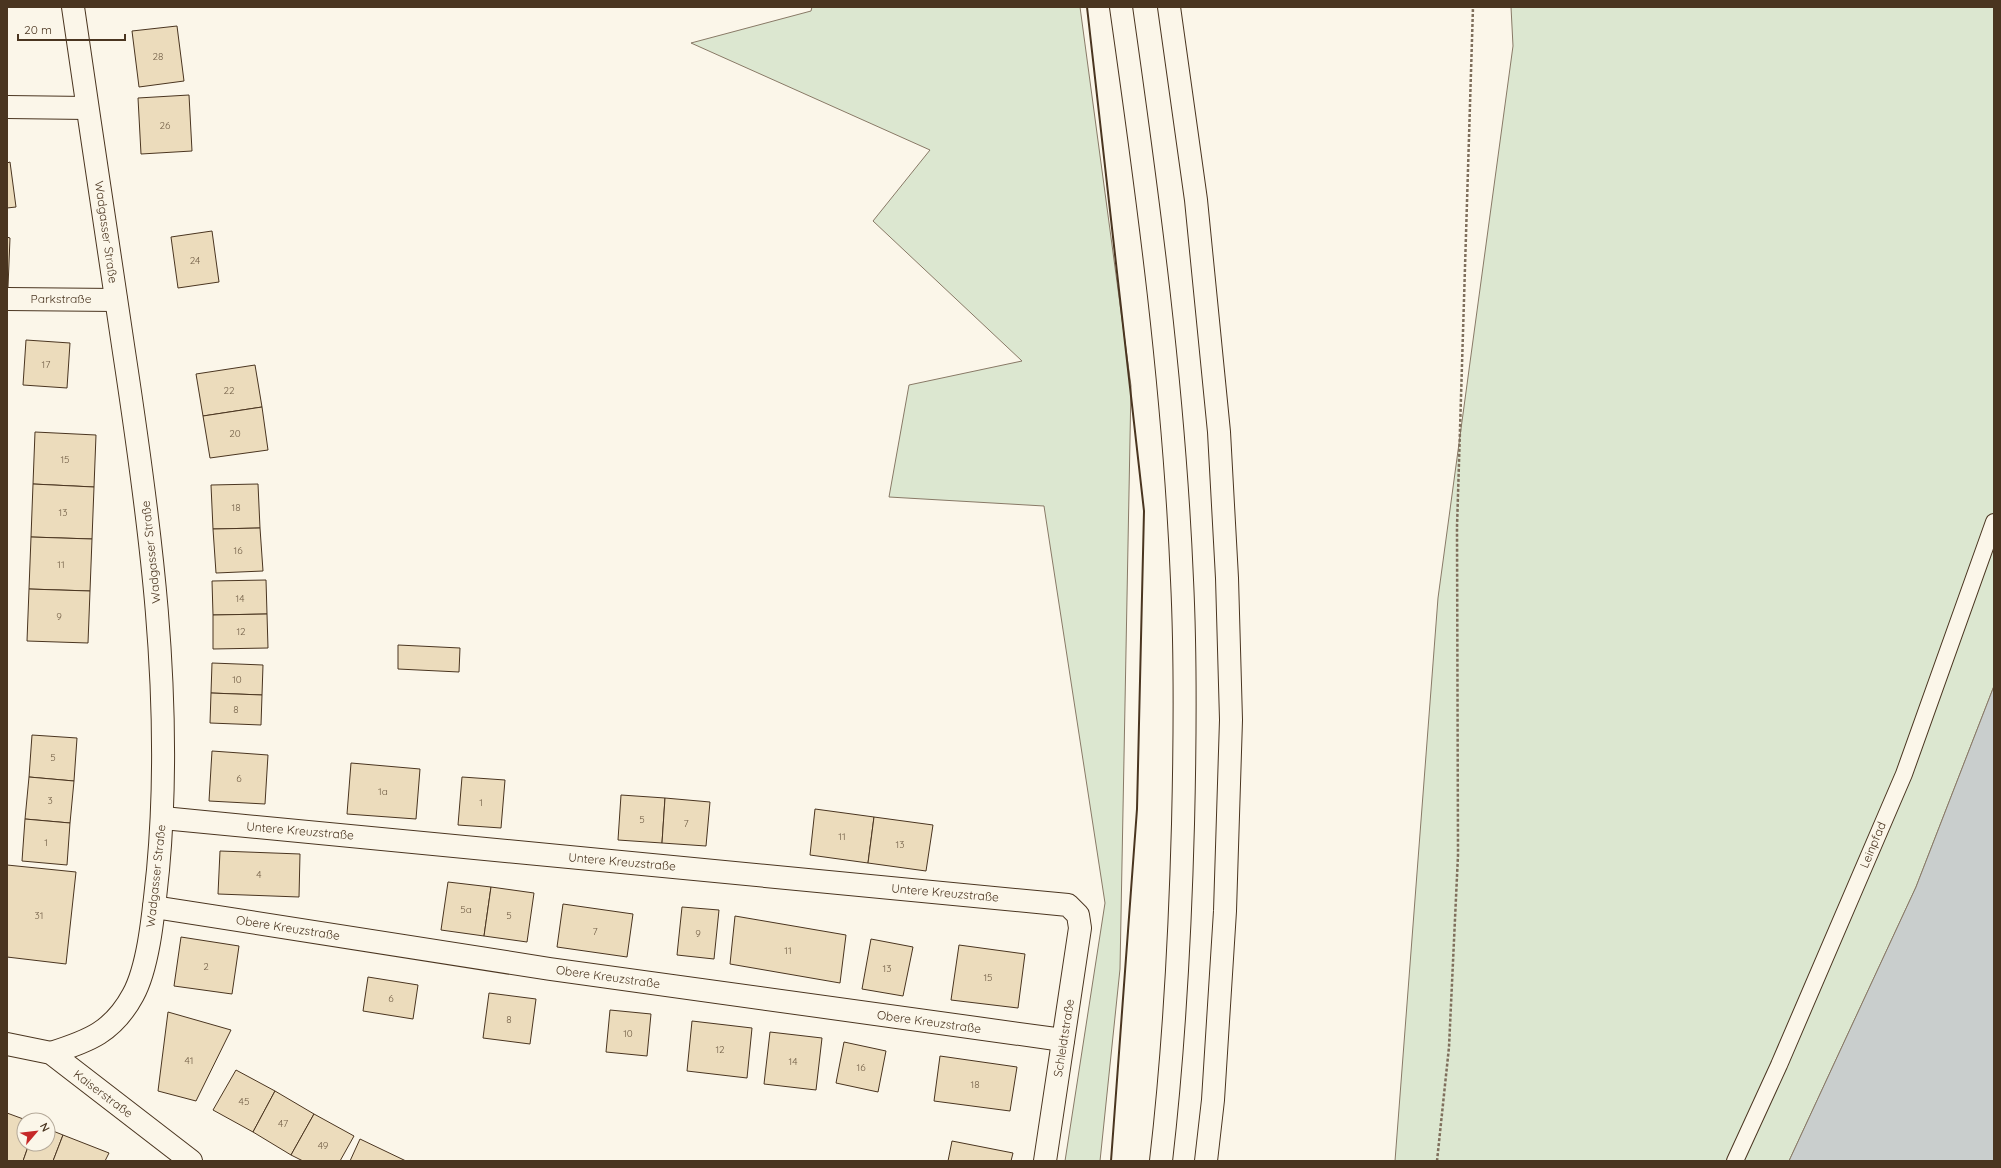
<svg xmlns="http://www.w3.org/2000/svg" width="2001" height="1168" viewBox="0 0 2001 1168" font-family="Quicksand,sans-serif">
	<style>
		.green { fill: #dce7d0; stroke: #887966 }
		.water { fill: #c9cecd; stroke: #887966 }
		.building { fill: #ecdcbc; stroke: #4a3520 }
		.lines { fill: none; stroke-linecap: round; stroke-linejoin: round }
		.service-casing { stroke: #4a3520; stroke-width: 18 }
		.minor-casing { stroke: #4a3520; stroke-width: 24 }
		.motorway-casing { stroke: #4a3520; stroke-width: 24 }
		.path { stroke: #7f6f5c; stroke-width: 2.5; stroke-dasharray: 3 2; stroke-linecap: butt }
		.service { stroke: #fbf6e9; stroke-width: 16 }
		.minor { stroke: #fbf6e9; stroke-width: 22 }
		.motorway { stroke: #fbf6e9; stroke-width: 22 }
		.wall { stroke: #4a3520; stroke-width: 2 }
		.labels { text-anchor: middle; stroke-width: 3; stroke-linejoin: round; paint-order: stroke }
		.number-label { font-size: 10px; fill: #725f47 }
		.street-label { font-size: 12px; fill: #4a3520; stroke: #fbf6e9 }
	</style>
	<rect width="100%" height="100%" fill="#fbf6e9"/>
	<!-- green -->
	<g class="green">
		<polygon points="812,7 1080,7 1131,386 1120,969 1100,1161 1065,1161 1105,903 1044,506 889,497 909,385 1022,361 873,221 930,150 691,43 811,11"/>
		<polygon points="1511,7 1994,7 1994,686 1916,887 1789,1161 1395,1161 1438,598 1513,46"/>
	</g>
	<!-- water -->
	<polygon class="water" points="1994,686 1994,1161 1789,1161 1916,887"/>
	<!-- building -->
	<g class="building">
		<polygon points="177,26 184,81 139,87 132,31"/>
		<polygon points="189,95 192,151 141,154 138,98"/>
		<polygon points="10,162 16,207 7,208 7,163"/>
		<polygon points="212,231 219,282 178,288 171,237"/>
		<polygon points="7,237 10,238 8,287 7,287"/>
		<polygon points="26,340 70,343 67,388 23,385"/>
		<polygon points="255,365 262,407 203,416 196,374"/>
		<polygon points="262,407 268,450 210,458 203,416"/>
		<polygon points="35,432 96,435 94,487 33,484"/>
		<polygon points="33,484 94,487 92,539 31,537"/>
		<polygon points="258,484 260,528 213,529 211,485"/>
		<polygon points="260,528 263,571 216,573 213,529"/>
		<polygon points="31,537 92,539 90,591 29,589"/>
		<polygon points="266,580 267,614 213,615 212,581"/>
		<polygon points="29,589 90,591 88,643 27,641"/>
		<polygon points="267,614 268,648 213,649 213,615"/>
		<polygon points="398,645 460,648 459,672 398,669"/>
		<polygon points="212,663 263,665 262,695 211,693"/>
		<polygon points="211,693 262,695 261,725 210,723"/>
		<polygon points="32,735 77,738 74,781 29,777"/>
		<polygon points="212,751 268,755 265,804 209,801"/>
		<polygon points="351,763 420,769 416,819 347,814"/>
		<polygon points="29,777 74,781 70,823 25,819"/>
		<polygon points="462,777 505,780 501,828 458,825"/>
		<polygon points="621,795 665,798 662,843 618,840"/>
		<polygon points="665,798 710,802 706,846 662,843"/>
		<polygon points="815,809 874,817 868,863 810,855"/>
		<polygon points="874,817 933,825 926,871 868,863"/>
		<polygon points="25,819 70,823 67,865 22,861"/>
		<polygon points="220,851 300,854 299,897 218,894"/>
		<polygon points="7,865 76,872 66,964 7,957"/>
		<polygon points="448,882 491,887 484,936 441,930"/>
		<polygon points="491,887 534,893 527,942 484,936"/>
		<polygon points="563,904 633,914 627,957 557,947"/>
		<polygon points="682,907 719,910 714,959 677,955"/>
		<polygon points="735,916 846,935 840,983 730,964"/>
		<polygon points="181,937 239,946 232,994 174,986"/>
		<polygon points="871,939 913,947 903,996 862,989"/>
		<polygon points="959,945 1025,954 1018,1008 951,1000"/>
		<polygon points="368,977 418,985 413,1019 363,1011"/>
		<polygon points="489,993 536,999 530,1044 483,1038"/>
		<polygon points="610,1010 651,1014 647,1056 606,1052"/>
		<polygon points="168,1012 231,1030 196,1101 158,1091"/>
		<polygon points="692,1021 752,1028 747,1078 687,1071"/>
		<polygon points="770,1032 822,1038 816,1090 764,1084"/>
		<polygon points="844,1042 886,1051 878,1092 836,1083"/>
		<polygon points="940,1056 1017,1067 1010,1111 934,1101"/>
		<polygon points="236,1070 275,1091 253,1132 213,1110"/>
		<polygon points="275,1091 314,1114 291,1155 253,1132"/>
		<polygon points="7,1113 26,1120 24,1120 24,1144 29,1144 23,1161 7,1161"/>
		<polygon points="314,1114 354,1136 340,1161 303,1161 291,1155"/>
		<polygon points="48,1129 63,1135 53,1161 23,1161 29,1144 48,1144"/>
		<polygon points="63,1135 109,1153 105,1161 53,1161"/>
		<polygon points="360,1139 406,1161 350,1161"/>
		<polygon points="952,1141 1013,1153 1011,1161 948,1161"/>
	</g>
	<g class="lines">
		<defs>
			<polyline id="service" points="1735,1161 1779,1065 1904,774 1994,522"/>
			<g id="minor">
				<polyline points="7,107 87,108"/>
				<polyline points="7,299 116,300"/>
				<polyline points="163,818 1068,905 1078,915 1080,928 1045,1161"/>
				<polyline points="154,907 550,969 1063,1040"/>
				<polyline points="7,1044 51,1053 191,1161"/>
				<path d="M51,1053C89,1041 113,1032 133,995C150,964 154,905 158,870C174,697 150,523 124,352C106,237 90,122 73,7"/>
			</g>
			<g id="motorway">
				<path d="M1121,7C1148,197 1174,388 1182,580C1186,661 1185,743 1183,824C1180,937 1174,1049 1161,1161"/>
				<polyline points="1169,7 1196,200 1219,432 1227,578 1231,720 1225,911 1213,1100 1206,1161"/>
			</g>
		</defs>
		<!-- service casing -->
		<use href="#service" class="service-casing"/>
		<!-- minor casing -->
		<use href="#minor" class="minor-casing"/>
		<!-- motorway casing -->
		<use href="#motorway" class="motorway-casing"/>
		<!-- path -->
		<polyline class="path" points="1437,1161 1449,1047 1458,855 1457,527 1473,7"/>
		<!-- service -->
		<use href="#service" class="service"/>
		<!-- minor -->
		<use href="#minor" class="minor"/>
		<!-- motorway -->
		<use href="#motorway" class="motorway"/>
		<!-- wall -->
		<polyline class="wall" points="1087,7 1144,511 1137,809 1111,1161"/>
	</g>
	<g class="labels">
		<!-- number labels -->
		<g class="number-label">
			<text x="158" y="60">28</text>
			<text x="165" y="129">26</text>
			<text x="195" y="264">24</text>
			<text x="46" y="368">17</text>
			<text x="229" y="394">22</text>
			<text x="235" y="437">20</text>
			<text x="65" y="463">15</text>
			<text x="236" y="511">18</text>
			<text x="63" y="516">13</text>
			<text x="238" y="554">16</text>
			<text x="61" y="568">11</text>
			<text x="240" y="602">14</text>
			<text x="59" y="620">9</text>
			<text x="241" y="635">12</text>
			<text x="237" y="683">10</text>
			<text x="236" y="713">8</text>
			<text x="53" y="761">5</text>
			<text x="239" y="782">6</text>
			<text x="383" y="795">1a</text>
			<text x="50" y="804">3</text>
			<text x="481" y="806">1</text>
			<text x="642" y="823">5</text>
			<text x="686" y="827">7</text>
			<text x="842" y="840">11</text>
			<text x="46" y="846">1</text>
			<text x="900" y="848">13</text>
			<text x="259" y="878">4</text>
			<text x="466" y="913">5a</text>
			<text x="39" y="919">31</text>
			<text x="509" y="919">5</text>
			<text x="595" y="935">7</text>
			<text x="698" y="937">9</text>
			<text x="788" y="954">11</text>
			<text x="206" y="970">2</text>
			<text x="887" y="972">13</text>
			<text x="988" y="981">15</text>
			<text x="391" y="1002">6</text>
			<text x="509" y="1023">8</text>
			<text x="628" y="1037">10</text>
			<text x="720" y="1053">12</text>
			<text x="189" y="1064">41</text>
			<text x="793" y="1065">14</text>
			<text x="861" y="1071">16</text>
			<text x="975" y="1088">18</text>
			<text x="244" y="1105">45</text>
			<text x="283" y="1127">47</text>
			<text x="323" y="1149">49</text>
		</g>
		<!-- street labels -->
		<g class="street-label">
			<text transform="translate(106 232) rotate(82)" y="4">Wadgasser Straße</text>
			<text x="61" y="303">Parkstraße</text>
			<text transform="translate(151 552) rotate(-96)" y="4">Wadgasser Straße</text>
			<text transform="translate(300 831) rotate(5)" y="4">Untere Kreuzstraße</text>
			<text transform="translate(1873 845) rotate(-67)" y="4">Leinpfad</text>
			<text transform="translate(622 862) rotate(5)" y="4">Untere Kreuzstraße</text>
			<text transform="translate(156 876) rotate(-84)" y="4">Wadgasser Straße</text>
			<text transform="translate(945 893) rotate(5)" y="4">Untere Kreuzstraße</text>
			<text transform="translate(288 928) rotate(9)" y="4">Obere Kreuzstraße</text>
			<text transform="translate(608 977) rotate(8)" y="4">Obere Kreuzstraße</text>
			<text transform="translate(929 1022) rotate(8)" y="4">Obere Kreuzstraße</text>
			<text transform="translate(1064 1038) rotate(-81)" y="4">Schleidtstraße</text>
			<text transform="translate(103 1094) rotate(37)" y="4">Kaiserstraße</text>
		</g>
	</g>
	<!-- border -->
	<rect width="2001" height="1168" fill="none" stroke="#4a3520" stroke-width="16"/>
	<!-- north arrow -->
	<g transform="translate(36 1132) rotate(62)"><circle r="19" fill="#fbf6e9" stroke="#b4a999"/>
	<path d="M0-3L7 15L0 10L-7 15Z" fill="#c62828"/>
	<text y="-6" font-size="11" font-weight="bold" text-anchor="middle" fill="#4a3520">N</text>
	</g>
	<!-- scale -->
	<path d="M18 34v6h107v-6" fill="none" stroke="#4a3520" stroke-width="2"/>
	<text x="24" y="34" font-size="12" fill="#4a3520" stroke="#fbf6e9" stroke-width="3" paint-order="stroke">20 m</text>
</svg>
